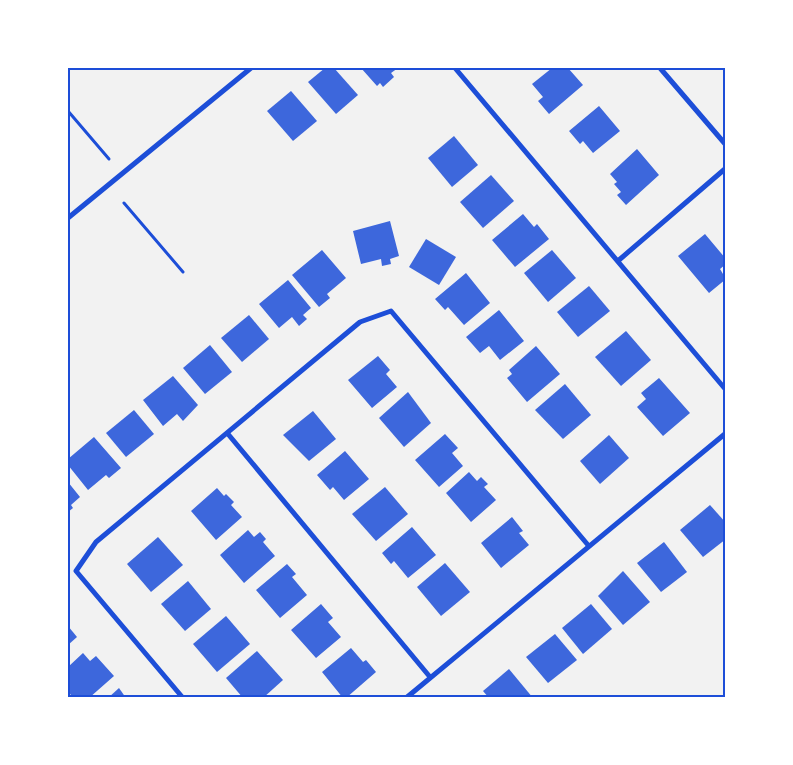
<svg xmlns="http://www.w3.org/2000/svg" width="793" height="765" viewBox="0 0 793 765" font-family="'PT Sans Narrow',sans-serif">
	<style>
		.building { fill: #3d67dc }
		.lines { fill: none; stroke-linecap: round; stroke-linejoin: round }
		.path { stroke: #1d4ed8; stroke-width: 3 }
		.minor { stroke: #1d4ed8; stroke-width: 5 }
		.neatline { fill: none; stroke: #1d4ed8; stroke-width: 2 }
	</style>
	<rect width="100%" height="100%" fill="#f2f2f2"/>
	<!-- building -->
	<g class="building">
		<polygon points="325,68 334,68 358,95 336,114 308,82"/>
		<polygon points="361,68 398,68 391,73 394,77 383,87 380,83 377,86"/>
		<polygon points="552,68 568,68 583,85 549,114 538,101 543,97 532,84"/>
		<polygon points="291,91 317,121 293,141 267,111"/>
		<polygon points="599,106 620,131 593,153 583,141 580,144 569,131"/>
		<polygon points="454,136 478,165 452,187 428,158"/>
		<polygon points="637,149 659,175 626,205 617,195 621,192 614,184 617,182 610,174"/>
		<polygon points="491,175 514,201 483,228 460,202"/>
		<polygon points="523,214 534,227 537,224 549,239 515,267 492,240"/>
		<polygon points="390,221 399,256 390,259 391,264 382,266 381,259 361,264 353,231"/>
		<polygon points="705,234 726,259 726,264 720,269 726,279 709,293 678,256"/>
		<polygon points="426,239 456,257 439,285 409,267"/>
		<polygon points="322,250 346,278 327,294 330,298 319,307 292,275"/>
		<polygon points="552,250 576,278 548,302 524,273"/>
		<polygon points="466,273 490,303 464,325 448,307 445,310 435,299"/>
		<polygon points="288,280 311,308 303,315 307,319 299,326 292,317 279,328 259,304"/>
		<polygon points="589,286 610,311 578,337 557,312"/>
		<polygon points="499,310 524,341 500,360 489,346 480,353 466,337"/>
		<polygon points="249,315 269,339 242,362 221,338"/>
		<polygon points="626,331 651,360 621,386 595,357"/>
		<polygon points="210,345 232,372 205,394 183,368"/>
		<polygon points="536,346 560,374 527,402 507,378 512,374 509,370"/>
		<polygon points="378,356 390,370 386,374 397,387 372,408 348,380"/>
		<polygon points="173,376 198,405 183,421 177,414 163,426 143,400"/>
		<polygon points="659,378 690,413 663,436 637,407 646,399 641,393"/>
		<polygon points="565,384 591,415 563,439 535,410"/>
		<polygon points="408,392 431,423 404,447 379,418"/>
		<polygon points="134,410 154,434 126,457 106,433"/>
		<polygon points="313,411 336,439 309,461 283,435"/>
		<polygon points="445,434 458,448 452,453 463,466 439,487 415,460"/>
		<polygon points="609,435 629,458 600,484 580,461"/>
		<polygon points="94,437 121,468 109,478 106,475 88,490 68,465 68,459"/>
		<polygon points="345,451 369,479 344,500 333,487 330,490 317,475"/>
		<polygon points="469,472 477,481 481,477 488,484 484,487 496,500 471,522 446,493"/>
		<polygon points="68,482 80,497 71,505 73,508 68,512"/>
		<polygon points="385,487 408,514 376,541 352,514"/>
		<polygon points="217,488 224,496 226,494 234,502 231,505 242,517 216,540 191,511"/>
		<polygon points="710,505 726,523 726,539 703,557 680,530"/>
		<polygon points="512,517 523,531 519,533 529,545 501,568 481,543"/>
		<polygon points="412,527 436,555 408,578 394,561 391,564 382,553"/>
		<polygon points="248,530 254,537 260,532 266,539 263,542 275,556 244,583 220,555"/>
		<polygon points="158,537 183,565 151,592 127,564"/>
		<polygon points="664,542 687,572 661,592 637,563"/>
		<polygon points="445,563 470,592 441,616 417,587"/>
		<polygon points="287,564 296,574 292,577 307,595 280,618 256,590"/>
		<polygon points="623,571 650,602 623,625 598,596"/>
		<polygon points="188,581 211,609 185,631 161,604"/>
		<polygon points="321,604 333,618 328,622 341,637 316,658 291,630"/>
		<polygon points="591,604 612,629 583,654 562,628"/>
		<polygon points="226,616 250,644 217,672 193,644"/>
		<polygon points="68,626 77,637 68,645"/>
		<polygon points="555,634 577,660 548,683 526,657"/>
		<polygon points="351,648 363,662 366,660 376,672 346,698 343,698 322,672"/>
		<polygon points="257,651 283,680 263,698 243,698 226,678"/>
		<polygon points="83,653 90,661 96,656 114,676 89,698 73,698 68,691 68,667"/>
		<polygon points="509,669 533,698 489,698 483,691"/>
		<polygon points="119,688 126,698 108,698"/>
	</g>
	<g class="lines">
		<!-- path -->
		<g class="path">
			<polyline points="68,111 109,159"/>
			<polyline points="124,203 183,272"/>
		</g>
		<!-- minor -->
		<g class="minor">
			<polyline points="455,68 726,390"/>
			<polyline points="660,68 726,145"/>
			<polyline points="68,218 251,68"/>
			<polyline points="619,260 726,168"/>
			<polyline points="228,434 430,677"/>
			<polyline points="183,698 76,571 96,542 360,322 391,311 588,545"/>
			<polyline points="406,698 726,433"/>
		</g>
	</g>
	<!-- border -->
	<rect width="793" height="765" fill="none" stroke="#ffffff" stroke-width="138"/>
	<rect x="69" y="69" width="655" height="627" class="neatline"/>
</svg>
